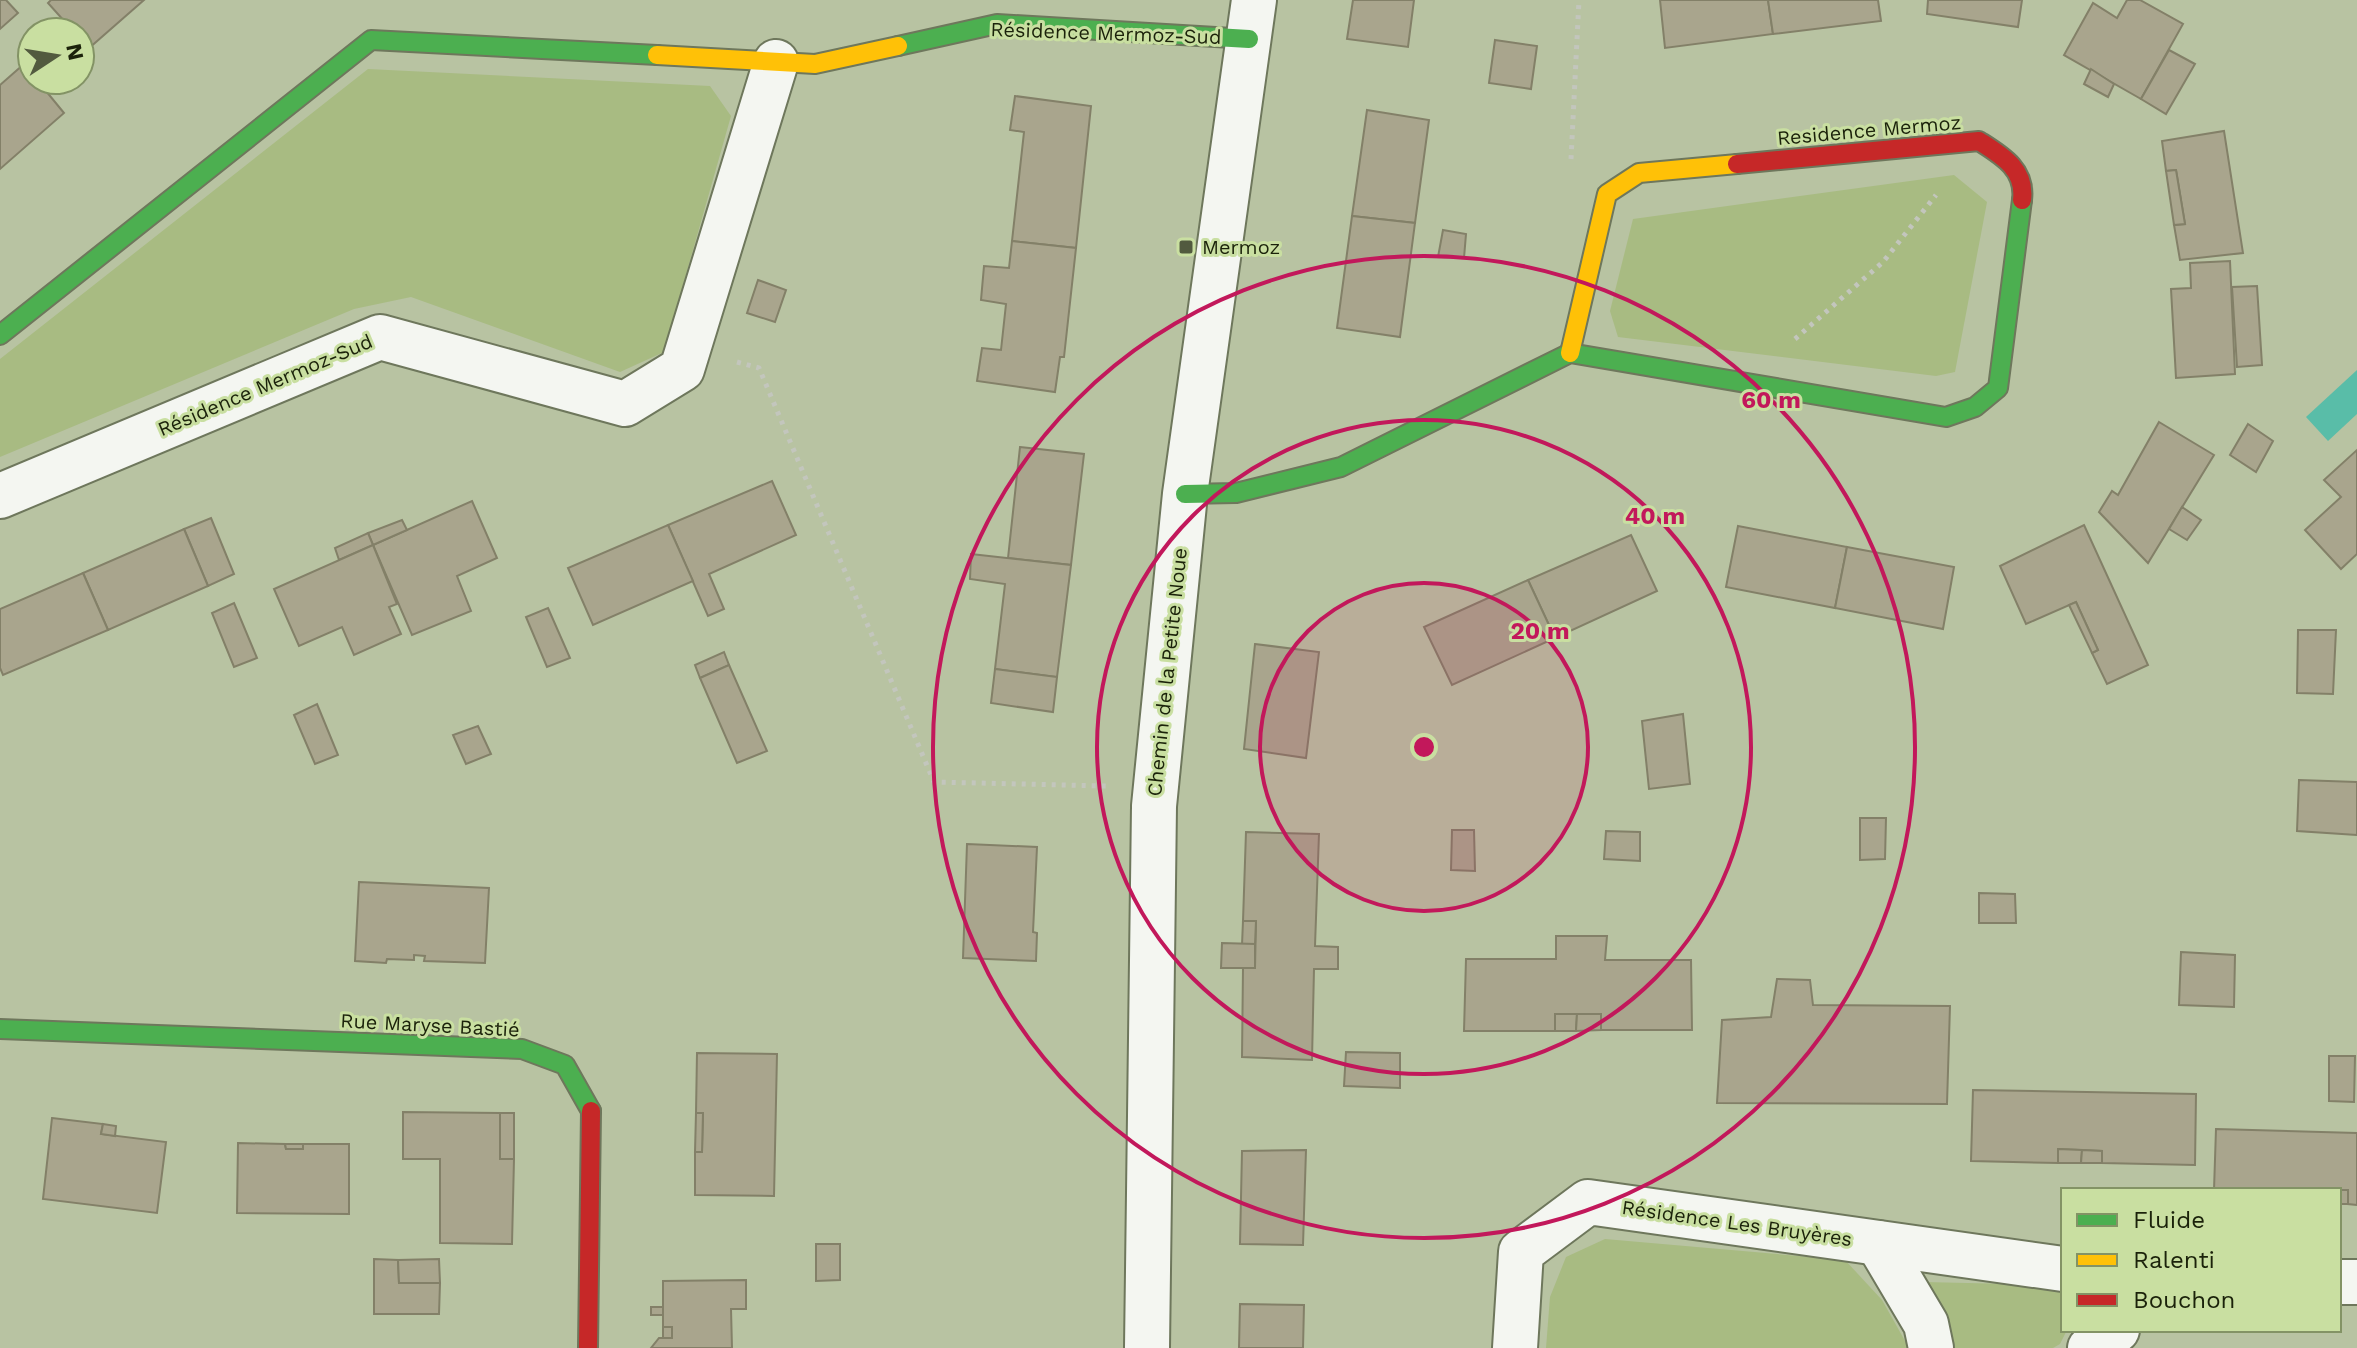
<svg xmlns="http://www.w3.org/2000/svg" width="2357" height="1348" viewBox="0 0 2357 1348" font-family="'Work Sans',sans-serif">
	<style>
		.green { fill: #a8bb82 }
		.water { fill: #59bda8 }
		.building { fill: #a9a58d; stroke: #838068; stroke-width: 2 }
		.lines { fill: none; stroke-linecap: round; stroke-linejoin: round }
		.street-casing { stroke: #6e775c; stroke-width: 48 }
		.fast-casing { stroke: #6e775c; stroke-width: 22 }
		.slow-casing { stroke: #6e775c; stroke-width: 22 }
		.jam-casing { stroke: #6e775c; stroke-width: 22 }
		.path { stroke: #c3c6bd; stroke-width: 5; stroke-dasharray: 4 6; stroke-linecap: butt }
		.street { stroke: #f4f6f1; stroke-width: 44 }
		.fast { stroke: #4caf50; stroke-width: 18 }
		.slow { stroke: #ffc107; stroke-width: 18 }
		.jam { stroke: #c62828; stroke-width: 18 }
		.ring { fill: none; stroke: #c2185b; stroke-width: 4 }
		.poi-dot { fill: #525a3f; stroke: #c9dfa1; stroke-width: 3 }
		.labels { text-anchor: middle; stroke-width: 6; stroke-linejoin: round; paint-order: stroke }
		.street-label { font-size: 20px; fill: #1b220a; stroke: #c9dfa1 }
		.poi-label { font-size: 20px; fill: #1b220a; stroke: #c9dfa1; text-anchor: start }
		.centre { fill: #c2185b; stroke: #c9dfa1; stroke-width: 4 }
		.ring-label { font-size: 24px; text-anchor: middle; font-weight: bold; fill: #c2185b; stroke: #c9dfa1; stroke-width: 6; stroke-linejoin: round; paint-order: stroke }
	</style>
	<rect width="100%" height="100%" fill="#b8c3a2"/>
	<!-- green -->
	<g class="green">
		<polygon points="368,69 710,86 731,116 664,352 620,372 411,297 354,309 0,457 0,359"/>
		<polygon points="1954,175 1987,202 1955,372 1936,376 1618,337 1610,311 1633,219"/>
		<polygon points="1605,1239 1845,1260 1882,1300 1909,1348 1546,1348 1550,1297 1566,1257"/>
		<polygon points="1924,1282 2011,1284 2063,1289 2063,1330 2067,1330 2060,1344 2053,1348 1952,1348"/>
	</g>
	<!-- water -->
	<polygon class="water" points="2357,370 2357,414 2328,441 2306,417"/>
	<!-- building -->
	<g class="building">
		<polygon points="0,0 6,0 18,13 0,29"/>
		<polygon points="51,0 144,0 88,49 80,39 80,32 74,32 48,3"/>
		<polygon points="1353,0 1414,0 1408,47 1347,39"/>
		<polygon points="1660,0 1768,0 1773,34 1665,48"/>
		<polygon points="1768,0 1878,0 1881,21 1773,34"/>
		<polygon points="1928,0 2022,0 2018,27 1927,14"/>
		<polygon points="2127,0 2140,0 2183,24 2141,99 2064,55 2093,3 2117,18"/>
		<polygon points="1495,40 1537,46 1531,89 1489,83"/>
		<polygon points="2169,50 2195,64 2166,114 2141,99"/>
		<polygon points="24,64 32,74 32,80 37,80 64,113 0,169 0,85"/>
		<polygon points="2091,69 2114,84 2108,97 2084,84"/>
		<polygon points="1015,96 1091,106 1076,248 1012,241 1024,132 1010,130"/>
		<polygon points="1367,110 1429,120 1415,223 1352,216"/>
		<polygon points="2224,131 2243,253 2180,260 2174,225 2185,224 2176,170 2166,171 2162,141"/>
		<polygon points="2176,170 2185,224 2174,225 2166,171"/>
		<polygon points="1352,216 1415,223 1400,337 1337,328"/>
		<polygon points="1443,230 1466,234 1464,258 1438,257"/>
		<polygon points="1012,241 1076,248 1064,357 1060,357 1055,392 977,381 982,348 1001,350 1006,304 981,300 984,266 1009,268"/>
		<polygon points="2230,261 2235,374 2176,378 2171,289 2191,288 2190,263"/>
		<polygon points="758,280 786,290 775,322 747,313"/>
		<polygon points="2257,286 2262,365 2237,367 2232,287"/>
		<polygon points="2159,422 2214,455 2148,563 2099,512 2112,491 2118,495"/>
		<polygon points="2248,424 2273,441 2256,472 2230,455"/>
		<polygon points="1020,447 1084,454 1071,565 1008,558"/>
		<polygon points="2357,450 2357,554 2341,569 2305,530 2341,497 2324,480"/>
		<polygon points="772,481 796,535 709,574 724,609 708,616 668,525"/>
		<polygon points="472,501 497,558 457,576 471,611 412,635 373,545"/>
		<polygon points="2182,507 2201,520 2187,540 2169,529"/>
		<polygon points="211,518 234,574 208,586 184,529"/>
		<polygon points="402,520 407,530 373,545 368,533"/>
		<polygon points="668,525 693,581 593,625 568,568"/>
		<polygon points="2084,525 2148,665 2107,684 2092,653 2098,650 2076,602 2026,624 2000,566"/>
		<polygon points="1738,526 1847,547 1835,608 1726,587"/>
		<polygon points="184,529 208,586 108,630 83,573"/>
		<polygon points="368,533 373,545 339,560 335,548"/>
		<polygon points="1631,535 1657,591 1555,638 1528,580"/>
		<polygon points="373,545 397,604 389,607 401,634 354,655 342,627 299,646 274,589"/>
		<polygon points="1847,547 1954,567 1943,629 1835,608"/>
		<polygon points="971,554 1071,565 1057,677 995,669 1005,584 970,579"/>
		<polygon points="83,573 108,630 3,675 0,668 0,609"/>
		<polygon points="1528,580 1555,638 1452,685 1424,627"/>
		<polygon points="2076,602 2098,650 2092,653 2069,605"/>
		<polygon points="234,603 257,658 234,667 212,613"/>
		<polygon points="548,608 570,658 547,667 526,617"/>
		<polygon points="2298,630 2336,630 2333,694 2297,693"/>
		<polygon points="1255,644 1319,652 1306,758 1244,749"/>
		<polygon points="724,652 729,665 700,678 695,665"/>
		<polygon points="729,665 767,751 737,763 700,678"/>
		<polygon points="995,669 1057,677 1053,712 991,703"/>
		<polygon points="317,704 338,755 315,764 294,715"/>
		<polygon points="1683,714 1690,784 1649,789 1642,721"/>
		<polygon points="478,726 491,754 466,764 453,735"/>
		<polygon points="2299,780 2357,782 2357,835 2297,831"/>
		<polygon points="1860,818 1886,818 1885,859 1860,860"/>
		<polygon points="1452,830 1474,830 1475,871 1451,870"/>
		<polygon points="1606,831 1640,832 1640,861 1604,859"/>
		<polygon points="1246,832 1319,834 1315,946 1338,947 1338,969 1314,969 1312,1060 1242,1057 1243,968 1255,968 1256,921 1243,921"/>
		<polygon points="967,844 1037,847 1033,932 1037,933 1036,961 963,958"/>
		<polygon points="359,882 489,888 485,963 424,961 425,956 414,955 414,960 387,959 386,963 355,961"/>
		<polygon points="1979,893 2015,894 2016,923 1979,923"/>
		<polygon points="1243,921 1256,921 1255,944 1242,945"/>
		<polygon points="1556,936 1607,936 1605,960 1691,960 1692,1030 1601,1030 1601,1014 1555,1014 1555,1031 1464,1031 1466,959 1556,959"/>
		<polygon points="1222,943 1255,944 1255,968 1221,968"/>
		<polygon points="2181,952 2235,955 2234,1007 2179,1005"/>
		<polygon points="1777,979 1810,980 1813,1005 1950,1006 1947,1104 1717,1103 1722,1020 1771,1017"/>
		<polygon points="1555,1014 1577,1014 1576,1031 1555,1031"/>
		<polygon points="1577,1014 1601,1014 1601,1030 1576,1031"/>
		<polygon points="1346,1052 1400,1053 1400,1088 1344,1086"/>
		<polygon points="697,1053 777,1054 774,1196 695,1195 695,1152 702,1152 703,1113 696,1113"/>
		<polygon points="2329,1056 2355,1056 2354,1102 2329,1101"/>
		<polygon points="1973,1090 2196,1094 2195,1165 2102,1163 2102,1151 2058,1149 2058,1163 1971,1161"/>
		<polygon points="403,1112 500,1113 500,1159 514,1159 512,1244 440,1243 440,1159 403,1159"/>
		<rect x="500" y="1113" width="14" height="46"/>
		<polygon points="696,1113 703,1113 702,1152 695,1152"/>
		<polygon points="52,1118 103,1124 101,1134 166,1142 157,1213 43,1199"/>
		<polygon points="103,1124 116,1126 115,1136 101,1134"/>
		<polygon points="2216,1129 2357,1133 2357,1205 2348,1204 2348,1190 2214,1190"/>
		<polygon points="238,1143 285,1144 286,1149 303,1149 303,1144 349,1144 349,1214 237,1213"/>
		<polygon points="285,1144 303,1144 303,1149 286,1149"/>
		<polygon points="2058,1149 2082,1150 2081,1163 2058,1163"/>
		<polygon points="1306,1150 1303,1245 1240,1244 1242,1151"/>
		<polygon points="2082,1150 2102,1151 2102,1163 2081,1163"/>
		<rect x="2339" y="1190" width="9" height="14"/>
		<polygon points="816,1244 840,1244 840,1280 816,1281"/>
		<polygon points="374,1259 398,1260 399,1283 440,1283 439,1314 374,1314"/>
		<polygon points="439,1259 440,1283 399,1283 398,1260"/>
		<polygon points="746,1280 746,1309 731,1309 732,1348 651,1348 659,1338 672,1338 672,1327 663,1327 663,1281"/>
		<polygon points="1240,1304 1304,1305 1303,1348 1239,1348"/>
		<rect x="651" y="1307" width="12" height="8"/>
		<rect x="663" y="1327" width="9" height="11"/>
	</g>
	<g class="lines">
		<defs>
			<g id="street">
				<polyline points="0,496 380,337 625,404 682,369 776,62"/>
				<polyline points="1878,1243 1926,1324 1931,1348"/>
				<polyline points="2339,1282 2357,1282"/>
				<polyline points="1147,1348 1154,806 1185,494 1254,0"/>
				<polyline points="1515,1348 1521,1252 1588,1202 2063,1269"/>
				<polyline points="2090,1348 2117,1330"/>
			</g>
			<g id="fast">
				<polyline points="898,46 997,24 1249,39"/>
				<polyline points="0,335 371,40 657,55"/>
				<polyline points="1185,494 1236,493 1341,467 1570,353 1946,417 1975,407 1998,388 2022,200"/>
				<polyline points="0,1029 522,1049 565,1065 591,1111"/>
			</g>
			<g id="slow">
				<polyline points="657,55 815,64 898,46"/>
				<polyline points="1570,353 1607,194 1639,173 1737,164"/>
			</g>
			<g id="jam">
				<path d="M1737,164L1979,141C2001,155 2026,169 2022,200"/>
				<polyline points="588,1348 591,1111"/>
			</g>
		</defs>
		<!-- street casing -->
		<use href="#street" class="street-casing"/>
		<!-- fast casing -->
		<use href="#fast" class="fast-casing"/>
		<!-- slow casing -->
		<use href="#slow" class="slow-casing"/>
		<!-- jam casing -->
		<use href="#jam" class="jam-casing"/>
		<!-- path -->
		<g class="path">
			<polyline points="1571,159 1579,0"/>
			<polyline points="1795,339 1883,262 1936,195"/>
			<polyline points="737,362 759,368 934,782 1107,786"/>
		</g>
		<!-- street -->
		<use href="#street" class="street"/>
		<!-- fast -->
		<use href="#fast" class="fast"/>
		<!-- slow -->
		<use href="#slow" class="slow"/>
		<!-- jam -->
		<use href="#jam" class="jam"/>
	</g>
	<!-- distance rings -->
	<circle cx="1424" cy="747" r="164" fill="#c2185b" fill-opacity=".12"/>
	<g class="ring">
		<circle cx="1424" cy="747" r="164"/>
		<circle cx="1424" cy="747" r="327"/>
		<circle cx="1424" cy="747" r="491"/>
	</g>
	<!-- markers -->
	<rect class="poi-dot" x="1178" y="239" width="16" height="16" rx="4"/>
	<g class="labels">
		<!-- street labels -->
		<g class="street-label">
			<text transform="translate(1106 33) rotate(2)" y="7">Résidence Mermoz-Sud</text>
			<text transform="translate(1869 130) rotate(-5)" y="7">Residence Mermoz</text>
			<text transform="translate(265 385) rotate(-23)" y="7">Résidence Mermoz-Sud</text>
			<text transform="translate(1167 672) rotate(-84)" y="7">Chemin de la Petite Noue</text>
			<text transform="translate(430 1025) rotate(3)" y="7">Rue Maryse Bastié</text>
			<text transform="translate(1737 1223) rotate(8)" y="7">Résidence Les Bruyères</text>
		</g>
		<!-- poi labels -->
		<g class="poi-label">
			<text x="1202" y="254">Mermoz</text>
		</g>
	</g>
	<circle cx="1424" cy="747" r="12" class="centre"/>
	<g class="ring-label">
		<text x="1771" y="408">60 m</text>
		<text x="1655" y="524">40 m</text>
		<text x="1540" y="639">20 m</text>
	</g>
	<!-- legend -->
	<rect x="2061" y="1188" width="280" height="144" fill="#c9dfa1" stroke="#839365" stroke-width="2"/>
	<rect x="2077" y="1214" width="40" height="12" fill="#4caf50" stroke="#839365" stroke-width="2"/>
	<text x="2133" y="1228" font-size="24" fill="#1b220a">Fluide</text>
	<rect x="2077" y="1254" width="40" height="12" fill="#ffc107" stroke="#839365" stroke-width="2"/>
	<text x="2133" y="1268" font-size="24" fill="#1b220a">Ralenti</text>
	<rect x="2077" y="1294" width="40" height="12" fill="#c62828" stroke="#839365" stroke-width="2"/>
	<text x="2133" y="1308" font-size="24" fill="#1b220a">Bouchon</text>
	<!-- north arrow -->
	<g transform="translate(56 56) rotate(78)"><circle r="38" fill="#c9dfa1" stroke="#839365" stroke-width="2"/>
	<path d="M0-6L14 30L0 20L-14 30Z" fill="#525a3f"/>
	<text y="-12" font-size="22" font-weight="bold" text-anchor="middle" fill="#1b220a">N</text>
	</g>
</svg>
